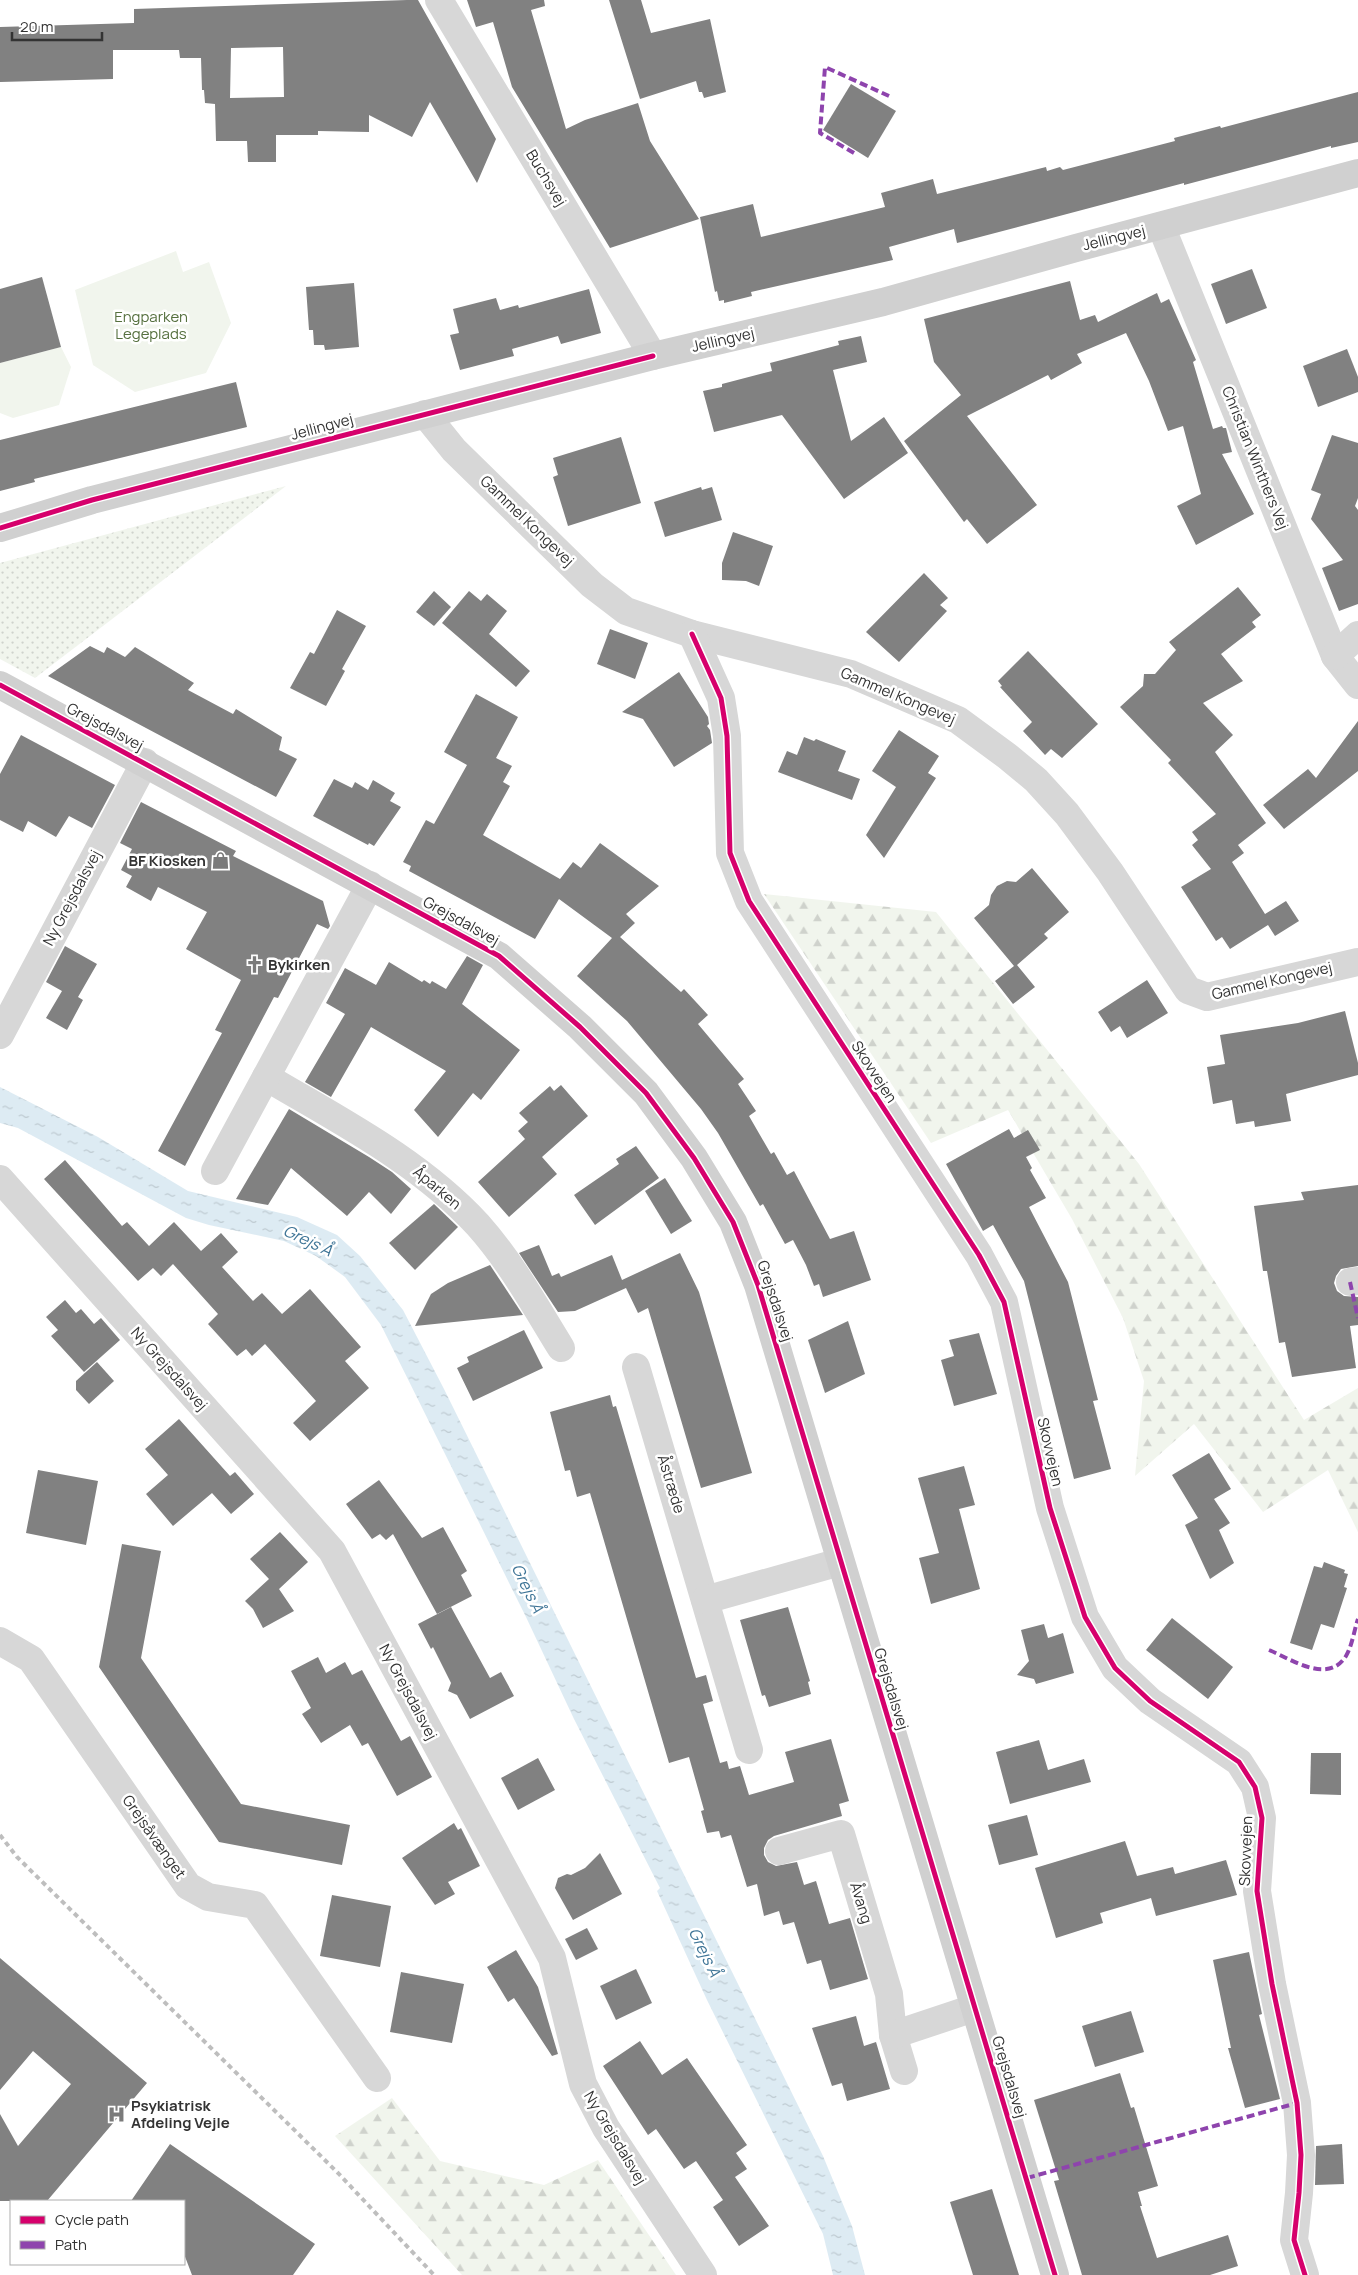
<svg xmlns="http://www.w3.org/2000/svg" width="1358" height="2275" viewBox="0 0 1358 2275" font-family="Manrope,sans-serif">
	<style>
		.grass { fill: url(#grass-dots) }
		.forest { fill: url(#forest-firs) }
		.park { fill: #f1f5ed }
		.water { fill: url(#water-ripples) }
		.building { fill: #818181; fill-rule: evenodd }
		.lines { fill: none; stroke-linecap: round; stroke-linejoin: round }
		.street { stroke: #d7d7d7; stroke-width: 28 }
		.secondary { stroke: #d0d0d0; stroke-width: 28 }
		.rail { stroke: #bebebe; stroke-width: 4; stroke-dasharray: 5 4; stroke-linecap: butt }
		.quiet { stroke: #8e44ad; stroke-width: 4; stroke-dasharray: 8 4; stroke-linecap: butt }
		.cycleway-casing { stroke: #fff; stroke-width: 8 }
		.cycleway { stroke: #d6006c; stroke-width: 5 }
		.labels { text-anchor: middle; stroke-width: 5; stroke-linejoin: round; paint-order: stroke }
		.street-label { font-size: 15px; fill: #333; stroke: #fff }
		.park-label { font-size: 15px; fill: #56703f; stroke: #fff }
		.poi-label { font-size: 15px; font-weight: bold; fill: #333; stroke: #fff; text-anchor: start }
		.water-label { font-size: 16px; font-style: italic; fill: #3f7597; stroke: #fff }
	</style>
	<defs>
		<pattern id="grass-dots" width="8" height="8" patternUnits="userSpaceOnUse" patternTransform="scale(1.25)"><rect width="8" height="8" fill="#f1f5ed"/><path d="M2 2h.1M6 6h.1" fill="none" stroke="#cfd2cc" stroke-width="1.8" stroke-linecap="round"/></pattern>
		<pattern id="forest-firs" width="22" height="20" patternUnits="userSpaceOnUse" patternTransform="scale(1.25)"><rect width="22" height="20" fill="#f1f5ed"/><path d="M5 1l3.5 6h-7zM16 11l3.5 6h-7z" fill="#cfd2cc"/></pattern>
		<pattern id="water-ripples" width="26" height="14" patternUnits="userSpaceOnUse" patternTransform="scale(1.25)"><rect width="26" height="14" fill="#ddebf3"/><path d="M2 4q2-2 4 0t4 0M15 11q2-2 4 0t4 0" fill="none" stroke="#becad1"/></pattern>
	</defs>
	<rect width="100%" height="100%" fill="#fff"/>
	<!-- grass -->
	<polygon class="grass" points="286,486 35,678 0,659 0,563"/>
	<!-- forest -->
	<g class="forest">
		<polygon points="764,894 936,912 1139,1164 1304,1420 1358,1388 1358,1532 1328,1470 1263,1512 1194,1424 1135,1476 1144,1381 1123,1318 1072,1219 1008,1110 931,1143"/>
		<polygon points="392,2098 440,2161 544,2185 598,2160 676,2275 462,2275 335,2136"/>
	</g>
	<!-- park -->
	<g class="park">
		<polygon points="176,251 183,272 209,262 231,323 206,373 135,392 93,365 75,290"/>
		<polygon points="61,347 71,367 59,405 13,418 0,413 0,363"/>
	</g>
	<!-- water -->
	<polygon class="water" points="0,1087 98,1137 188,1191 297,1217 337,1235 360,1256 403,1310 444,1389 823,2156 852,2226 865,2275 833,2275 823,2234 707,2000 657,1891 660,1888 574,1719 526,1617 381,1325 345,1277 316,1256 284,1241 209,1225 186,1218 18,1128 0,1123"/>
	<!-- building -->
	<g class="building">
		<path d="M407,0H418L496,139L477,183L430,102L412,137L369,115V132L318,131V135H276V162H248L247,141H216L215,104L205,103L204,90H202L201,58H180L179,50H113V79L0,82V27L134,23V9ZM283,47L284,97L230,98L231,48Z"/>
		<polygon points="467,0 544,0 545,6 531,10 566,129 585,120 638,103 650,141 699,219 610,248 512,87 493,22 476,27"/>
		<polygon points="609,0 641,0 651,33 710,19 726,92 704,98 702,92 699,92 696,81 640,99"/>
		<polygon points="851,84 896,111 868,158 823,130"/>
		<polygon points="1358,92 1358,142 1331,148 1331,146 1184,185 1184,183 957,243 954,229 889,247 893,260 751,292 752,296 724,303 724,300 719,301 717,291 715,292 700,217 753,204 761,237 885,207 881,193 933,179 937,194 1046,167 1047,171 1060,167 1063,170 1175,141 1174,138 1220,126 1221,128"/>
		<polygon points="1252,269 1267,308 1226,324 1211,284"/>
		<polygon points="42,277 61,347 0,363 0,289"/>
		<polygon points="1070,281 1080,320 1095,315 1098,322 1157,293 1161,303 1169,299 1196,360 1193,362 1213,429 1222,426 1223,428 1226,428 1232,452 1222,454 1254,514 1196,545 1177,506 1201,494 1183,426 1168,431 1149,381 1126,333 1077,354 1082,363 1051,380 1048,375 967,416 1037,505 987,544 967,519 964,522 904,441 961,395 934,362 924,319"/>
		<polygon points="354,283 359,347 325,350 324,345 314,345 313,330 309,330 306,287"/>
		<polygon points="589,289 601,333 561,344 558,336 512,349 514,356 460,370 450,335 459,333 453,309 496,298 500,310 518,305 519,308"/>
		<polygon points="861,336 867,362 833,370 851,441 884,417 908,453 844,499 782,415 714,432 703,391 722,387 722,384 772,371 770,363 839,345 838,341"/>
		<polygon points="1347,349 1358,377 1358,392 1318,407 1303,366"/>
		<polygon points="236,382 247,427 34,479 35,482 0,491 0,440"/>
		<polygon points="1332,435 1358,443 1358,498 1355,506 1358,510 1358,604 1339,611 1322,568 1343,560 1311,519 1321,494 1311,490"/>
		<polygon points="621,437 641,503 568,526 553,477 558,475 553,458"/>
		<polygon points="701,487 702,490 712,487 722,520 665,537 654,502"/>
		<polygon points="733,532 773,546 759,586 746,581 722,580 722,563"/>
		<polygon points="924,573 948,598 940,605 947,611 899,662 866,632"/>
		<polygon points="1238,587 1261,615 1252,622 1256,627 1221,654 1243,681 1203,703 1233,735 1215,752 1266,823 1238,845 1244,853 1232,862 1265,914 1286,901 1299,921 1275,936 1268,925 1230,949 1222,937 1216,941 1181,887 1211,869 1192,845 1198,840 1192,832 1216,814 1168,763 1171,760 1120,707 1143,686 1144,674 1155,674 1176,650 1169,642"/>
		<polygon points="434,591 451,607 434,626 416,612"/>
		<polygon points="469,591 481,601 487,594 507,611 489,634 530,671 516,687 442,623"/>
		<polygon points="337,610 366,626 342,669 345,671 326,706 290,688 310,652 314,654"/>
		<polygon points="610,629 648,643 635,679 597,664"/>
		<polygon points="90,646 104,653 107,647 125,657 135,647 194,683 188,690 233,714 236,709 282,737 279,750 297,759 276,797 48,676"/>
		<polygon points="1028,651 1098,724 1062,758 1051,749 1045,755 1023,731 1032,722 1000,687 1002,686 998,681"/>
		<polygon points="679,672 708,717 709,724 707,726 710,730 712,743 674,767 643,719 622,712"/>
		<polygon points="476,694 518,717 496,758 512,766 503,782 510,786 483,835 560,879 573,862 581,868 600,843 659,886 626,914 635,923 620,937 681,992 684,989 708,1015 698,1024 744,1079 738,1084 756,1111 749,1116 771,1154 774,1152 787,1175 794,1171 830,1239 854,1231 871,1280 823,1297 819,1284 814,1286 806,1265 793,1240 785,1244 763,1204 760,1206 718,1133 701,1109 627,1021 577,976 612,938 559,899 535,939 409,871 411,866 403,862 426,820 434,824 467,765 444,752"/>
		<polygon points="1358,721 1358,771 1284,829 1263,805 1308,769 1316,778"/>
		<polygon points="899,730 939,756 928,773 936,778 884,858 866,835 896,787 872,771"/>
		<polygon points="21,735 115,785 92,828 69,816 56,837 28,821 23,832 0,820 0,774"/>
		<polygon points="804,737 814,741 816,739 846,751 838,771 860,779 852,800 778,772 787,751 797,755"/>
		<polygon points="334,779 352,788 355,782 368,790 373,780 395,793 390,801 401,807 374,846 369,843 368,845 313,816"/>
		<polygon points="141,802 236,851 233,856 323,901 330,926 328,929 317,924 278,998 274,997 185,1166 158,1151 222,1033 215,1030 241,980 186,949 207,912 158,887 151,901 126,887 132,876 121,870 132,849 120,843"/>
		<polygon points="1032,868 1069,912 1044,934 1048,938 1017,965 1035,987 1013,1004 995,981 1014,966 974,918 989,905 991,895 997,886 1007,881 1016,882"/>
		<polygon points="65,946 97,964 78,997 83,1000 67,1030 46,1018 62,991 46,982"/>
		<polygon points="467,956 483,965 462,1004 520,1050 481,1100 473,1093 438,1137 414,1110 446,1071 371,1027 331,1097 305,1082 345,1014 326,1003 345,968 376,985 389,962 422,982 424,980 430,984 432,981 446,989"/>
		<polygon points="1147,980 1168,1013 1127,1038 1120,1026 1111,1032 1098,1012"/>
		<polygon points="1345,1011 1358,1063 1358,1075 1286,1094 1291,1121 1255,1127 1254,1121 1236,1124 1232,1100 1213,1104 1207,1067 1225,1064 1220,1035 1298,1023"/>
		<polygon points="561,1085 588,1116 542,1157 557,1174 509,1217 478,1182 525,1139 518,1131 528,1122 519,1113 550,1086 554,1091"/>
		<polygon points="289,1109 369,1157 392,1172 411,1189 391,1214 369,1192 347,1216 291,1168 268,1205 236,1199"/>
		<polygon points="1009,1129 1014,1138 1028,1130 1040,1150 1026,1157 1032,1168 1030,1170 1046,1198 1029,1207 1068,1282 1098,1400 1093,1401 1111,1469 1074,1479 1024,1281 993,1225 983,1231 946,1164"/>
		<polygon points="636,1146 659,1178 595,1225 574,1195 619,1164 616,1159"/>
		<polygon points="65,1160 122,1226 127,1222 149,1246 174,1222 201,1251 221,1233 238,1252 222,1267 253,1301 262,1293 282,1314 310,1289 361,1347 345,1361 369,1388 310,1441 293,1423 316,1401 265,1344 252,1356 246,1349 237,1356 208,1324 218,1314 173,1264 161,1276 153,1268 138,1281 44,1179"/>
		<polygon points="665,1178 692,1221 671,1234 645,1191"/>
		<polygon points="1358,1185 1358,1266 1341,1269 1336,1276 1334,1283 1337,1291 1344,1296 1358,1297 1358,1325 1350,1326 1356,1368 1292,1377 1285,1342 1279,1343 1267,1271 1263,1271 1254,1206 1304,1200 1301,1192"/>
		<polygon points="434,1204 458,1227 415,1270 389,1243"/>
		<polygon points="539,1245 552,1276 559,1273 561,1277 612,1255 622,1280 680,1253 699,1292 752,1473 701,1488 648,1308 638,1313 626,1288 575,1311 558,1312 519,1253"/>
		<polygon points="490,1265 523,1315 415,1326 431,1294 448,1283"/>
		<polygon points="65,1300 76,1313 81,1309 94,1324 101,1318 120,1340 84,1372 51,1336 58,1330 46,1317"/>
		<polygon points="848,1321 865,1374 825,1393 808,1340"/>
		<polygon points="524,1330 543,1368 473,1401 457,1368 469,1362 467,1357"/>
		<polygon points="979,1333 997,1394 954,1406 941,1360 954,1356 949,1340"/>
		<polygon points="97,1362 114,1381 89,1404 76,1390 76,1381"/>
		<polygon points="610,1395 613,1407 616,1406 696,1678 706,1675 713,1701 703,1704 720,1763 727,1761 729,1769 740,1766 749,1795 794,1782 785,1752 831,1739 849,1801 839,1804 842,1816 774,1836 768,1840 764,1848 764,1855 768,1862 776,1866 797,1862 804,1885 816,1881 829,1924 850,1918 868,1979 830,1990 821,1960 807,1964 794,1922 783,1925 779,1911 764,1916 757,1884 747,1887 731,1835 721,1838 719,1831 707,1833 701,1811 704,1810 689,1757 669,1763 590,1493 577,1497 570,1470 565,1471 550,1412"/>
		<polygon points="179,1419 230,1476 235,1472 254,1494 231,1514 212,1493 173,1526 146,1494 168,1475 145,1449"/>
		<polygon points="1209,1453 1231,1489 1214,1499 1230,1523 1219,1530 1234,1563 1210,1579 1185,1525 1198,1518 1172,1475"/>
		<polygon points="964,1466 975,1505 959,1509 980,1589 931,1604 919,1558 939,1553 918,1478"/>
		<polygon points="38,1470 98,1481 86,1545 26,1533"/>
		<polygon points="379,1480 422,1538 443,1527 467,1571 461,1575 472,1596 437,1614 393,1534 386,1540 380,1534 372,1539 346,1504"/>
		<polygon points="280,1532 308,1562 279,1589 294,1611 263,1628 253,1609 245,1601 269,1579 250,1559"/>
		<polygon points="122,1544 161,1551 141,1658 241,1804 350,1825 342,1865 219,1842 99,1667"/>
		<polygon points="1324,1562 1345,1570 1344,1573 1348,1574 1344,1587 1347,1588 1334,1628 1321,1624 1312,1650 1290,1643 1314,1566 1322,1568"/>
		<polygon points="451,1607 490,1678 501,1672 514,1696 470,1719 457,1695 448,1691 451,1683 433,1647 431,1649 418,1624"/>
		<polygon points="788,1607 810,1681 808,1682 811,1694 769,1707 765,1695 762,1696 740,1620"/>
		<polygon points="1172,1618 1233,1667 1208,1699 1146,1650"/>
		<polygon points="1044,1624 1048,1638 1063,1633 1074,1673 1036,1684 1034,1679 1017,1675 1029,1661 1021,1630"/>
		<polygon points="318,1657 326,1673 345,1662 352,1675 362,1670 401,1741 410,1736 432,1777 397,1796 368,1743 362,1746 350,1725 321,1743 302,1714 311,1708 291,1671"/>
		<polygon points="1039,1740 1048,1770 1084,1759 1091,1782 1010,1804 996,1752"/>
		<polygon points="1311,1753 1341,1753 1341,1795 1310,1794"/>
		<polygon points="538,1758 555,1790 518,1810 501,1778"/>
		<polygon points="1027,1815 1038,1855 999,1865 988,1825"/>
		<polygon points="454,1823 458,1830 461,1828 480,1866 448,1882 455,1894 435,1905 402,1858"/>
		<polygon points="1125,1841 1137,1876 1173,1867 1175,1874 1226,1860 1237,1895 1156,1916 1151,1898 1100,1913 1103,1923 1056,1938 1035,1868"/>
		<polygon points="600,1853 622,1894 573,1920 555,1888 558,1878 567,1874 571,1875 585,1868"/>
		<polygon points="332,1895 391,1906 380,1967 320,1956"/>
		<polygon points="587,1928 598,1949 576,1960 565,1939"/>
		<polygon points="516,1950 538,1987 558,2054 552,2056 514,1998 508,2002 487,1967"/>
		<polygon points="1249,1952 1262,2014 1259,2015 1280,2099 1245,2108 1228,2048 1231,2048 1213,1960"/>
		<polygon points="0,1958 147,2083 47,2201 0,2201 0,2114 18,2146 71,2084 33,2051 0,2090"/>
		<polygon points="636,1969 652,2003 616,2020 600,1986"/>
		<polygon points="401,1972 464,1984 452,2043 390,2032"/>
		<polygon points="1131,2011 1144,2052 1095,2067 1082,2026"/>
		<polygon points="856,2016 864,2046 876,2042 890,2089 847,2101 842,2083 832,2086 812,2028"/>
		<polygon points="640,2041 662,2075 687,2058 747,2145 736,2153 747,2169 735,2177 769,2226 739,2246 713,2207 723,2200 696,2161 684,2169 656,2129 648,2135 603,2066"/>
		<polygon points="1120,2073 1131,2108 1134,2107 1158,2186 1138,2192 1142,2206 1140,2206 1157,2258 1228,2235 1238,2266 1210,2275 1082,2275 1054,2181 1059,2180 1034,2100"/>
		<polygon points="170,2144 315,2244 293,2275 192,2275 184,2254 184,2201 131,2201"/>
		<polygon points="1342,2144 1344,2184 1315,2185 1316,2146"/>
		<polygon points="992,2189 1019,2275 973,2275 950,2202"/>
	</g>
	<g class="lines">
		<!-- street -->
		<g class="street">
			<polyline points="439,0 653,356"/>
			<polyline points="1161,226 1335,656 1358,685"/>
			<polyline points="425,414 454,450 592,585 626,611 692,634 851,674 958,720 1007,756 1036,780 1067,814 1110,872 1188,990 1207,997 1358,962"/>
			<polyline points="692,634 721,698 727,736 730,853 749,901 979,1255 1004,1302 1050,1508 1085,1617 1115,1668 1150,1701 1239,1762 1255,1787 1262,1818 1257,1891 1272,1984 1297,2103 1301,2155 1299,2193 1294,2240 1305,2275"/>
			<polyline points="1335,656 1358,635"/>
			<polyline points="0,1035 145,762"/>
			<path d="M266,1077C340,1121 419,1161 478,1225C511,1262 535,1306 561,1348"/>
			<polyline points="215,1171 370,885"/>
			<polyline points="0,1179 332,1551 552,1958 583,2084 606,2128 703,2275"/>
			<polyline points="1350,1282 1358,1281"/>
			<polyline points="636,1367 749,1750"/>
			<polyline points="705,1600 840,1562"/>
			<polyline points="0,1641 31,1659 188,1886 208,1897 255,1905 377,2078"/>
			<polyline points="779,1851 841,1834 889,1994 893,2035 904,2071"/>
			<polyline points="893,2035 974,2008"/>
		</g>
		<!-- secondary -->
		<g class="secondary">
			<polyline points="0,528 92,500 653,356 883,302 1076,248 1358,173"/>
			<polyline points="0,685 499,956 580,1027 646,1093 694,1158 733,1222 758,1285 1055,2275"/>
		</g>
		<!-- rail -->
		<polyline class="rail" points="0,1835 17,1857 338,2173 434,2275"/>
		<!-- quiet -->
		<g class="quiet">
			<polyline points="854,153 820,133 825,67 889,96"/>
			<polyline points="1350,1282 1358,1318"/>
			<path d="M1269,1650C1291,1659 1328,1685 1346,1656C1352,1646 1354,1631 1358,1619"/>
			<polyline points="1027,2178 1297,2103"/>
		</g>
		<defs>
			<g id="cycleway">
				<polyline points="0,528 92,500 653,356"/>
				<polyline points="692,634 721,698 727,736 730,853 749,901 979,1255 1004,1302 1050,1508 1085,1617 1115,1668 1150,1701 1239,1762 1255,1787 1262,1818 1257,1891 1272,1984 1297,2103 1301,2155 1299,2193 1294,2240 1305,2275"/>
				<polyline points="0,685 499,956 580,1027 646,1093 694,1158 733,1222 758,1285 1055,2275"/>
			</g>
		</defs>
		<!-- cycleway casing -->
		<use href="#cycleway" class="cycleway-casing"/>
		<!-- cycleway -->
		<use href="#cycleway" class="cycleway"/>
	</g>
	<!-- icons -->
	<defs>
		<symbol id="shop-bare" viewBox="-9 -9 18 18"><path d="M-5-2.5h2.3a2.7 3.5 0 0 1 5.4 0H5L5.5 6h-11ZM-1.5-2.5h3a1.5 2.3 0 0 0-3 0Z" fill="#7a7a7a" stroke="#fff" stroke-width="2.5" paint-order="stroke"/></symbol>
		<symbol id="church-bare" viewBox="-9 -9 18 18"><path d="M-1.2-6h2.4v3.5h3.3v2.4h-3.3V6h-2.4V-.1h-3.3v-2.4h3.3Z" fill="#7a7a7a" stroke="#fff" stroke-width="2.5" paint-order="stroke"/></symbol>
		<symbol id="hospital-bare" viewBox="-9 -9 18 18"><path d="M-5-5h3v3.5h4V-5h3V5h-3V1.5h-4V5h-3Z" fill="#7a7a7a" stroke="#fff" stroke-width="2.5" paint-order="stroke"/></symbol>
	</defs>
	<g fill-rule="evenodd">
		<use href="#shop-bare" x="208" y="848" width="25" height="25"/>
		<use href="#church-bare" x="242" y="952" width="25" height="25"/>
		<use href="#hospital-bare" x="104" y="2102" width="25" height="25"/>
	</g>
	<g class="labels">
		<!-- street labels -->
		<g class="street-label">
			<text transform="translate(546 178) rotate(59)" y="5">Buchsvej</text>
			<text transform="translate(1114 238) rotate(-14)" y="5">Jellingvej</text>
			<text transform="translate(723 340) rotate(-13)" y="5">Jellingvej</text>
			<text transform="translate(322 427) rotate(-15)" y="5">Jellingvej</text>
			<text transform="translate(1255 458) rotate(68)" y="5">Christian Winthers Vej</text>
			<text transform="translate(527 521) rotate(44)" y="5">Gammel Kongevej</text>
			<text transform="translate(898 696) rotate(23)" y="5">Gammel Kongevej</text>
			<text transform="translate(105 727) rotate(28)" y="5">Grejsdalsvej</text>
			<text transform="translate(72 898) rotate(-62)" y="5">Ny Grejsdalsvej</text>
			<text transform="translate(461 921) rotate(29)" y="5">Grejsdalsvej</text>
			<text transform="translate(1272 981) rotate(-13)" y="5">Gammel Kongevej</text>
			<text transform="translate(874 1072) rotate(57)" y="5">Skovvejen</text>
			<text transform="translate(437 1188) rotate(40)" y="5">Åparken</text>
			<text transform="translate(775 1301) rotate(72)" y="5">Grejsdalsvej</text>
			<text transform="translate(169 1369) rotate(48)" y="5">Ny Grejsdalsvej</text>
			<text transform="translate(1050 1452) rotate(77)" y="5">Skovvejen</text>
			<text transform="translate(671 1484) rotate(73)" y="5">Åstræde</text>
			<text transform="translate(891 1689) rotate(73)" y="5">Grejsdalsvej</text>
			<text transform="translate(408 1692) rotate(62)" y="5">Ny Grejsdalsvej</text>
			<text transform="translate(154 1837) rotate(55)" y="5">Grejsåvænget</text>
			<text transform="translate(1246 1851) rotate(-88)" y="5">Skovvejen</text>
			<text transform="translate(861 1903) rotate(73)" y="5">Åvang</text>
			<text transform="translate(1009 2077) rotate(73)" y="5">Grejsdalsvej</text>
			<text transform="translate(615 2138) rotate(59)" y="5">Ny Grejsdalsvej</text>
		</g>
		<!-- park labels -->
		<g class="park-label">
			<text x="151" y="322">Engparken<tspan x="151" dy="17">Legeplads</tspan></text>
		</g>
		<!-- poi labels -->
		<g class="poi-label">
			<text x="206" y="866" text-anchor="end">BF Kiosken</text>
			<text x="268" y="970">Bykirken</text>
			<text x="131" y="2111">Psykiatrisk<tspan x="131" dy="17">Afdeling Vejle</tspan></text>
		</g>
		<!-- water labels -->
		<g class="water-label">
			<text transform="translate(308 1240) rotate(25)" y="6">Grejs Å</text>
			<text transform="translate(528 1588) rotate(64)" y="6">Grejs Å</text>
			<text transform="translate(705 1952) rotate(64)" y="6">Grejs Å</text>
		</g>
	</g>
	<!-- legend -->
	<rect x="10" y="2200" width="175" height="65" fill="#ffffff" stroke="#adadad"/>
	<rect x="20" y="2216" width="25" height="8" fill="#d6006c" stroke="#adadad"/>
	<text x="55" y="2225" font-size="15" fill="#333333">Cycle path</text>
	<rect x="20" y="2241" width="25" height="8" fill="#8e44ad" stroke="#adadad"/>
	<text x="55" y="2250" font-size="15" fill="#333333">Path</text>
	<!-- scale -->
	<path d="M12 32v8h90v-8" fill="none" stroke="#333333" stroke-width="2.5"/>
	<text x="20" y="32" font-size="15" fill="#333333" stroke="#ffffff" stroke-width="4" paint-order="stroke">20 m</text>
</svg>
